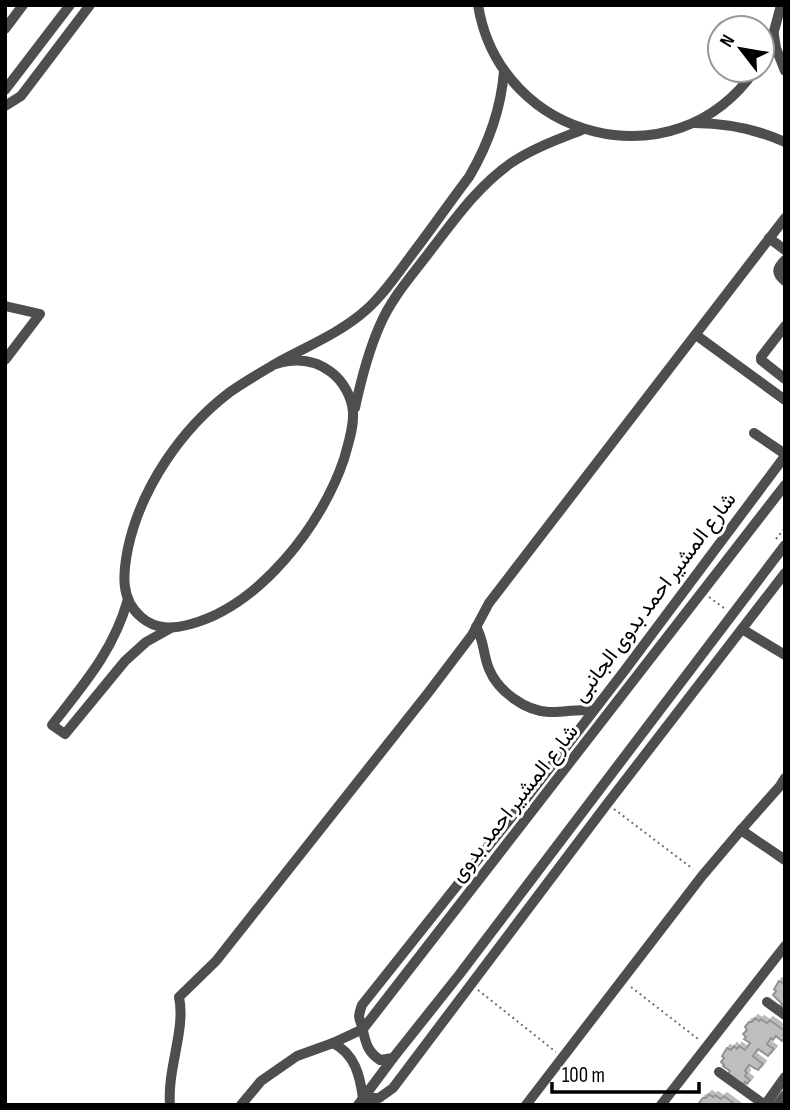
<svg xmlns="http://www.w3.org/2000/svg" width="790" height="1110" viewBox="0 0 790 1110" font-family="'Sofia Sans Condensed',Vazirmatn,sans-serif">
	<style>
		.building { fill: #bebebe; stroke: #929292; stroke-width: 2; filter: url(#shadow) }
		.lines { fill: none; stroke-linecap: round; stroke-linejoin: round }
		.path { stroke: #707070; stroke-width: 2; stroke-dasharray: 2 3.5; stroke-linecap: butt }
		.minor { stroke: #4e4e4e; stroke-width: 10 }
		.labels { text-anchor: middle; stroke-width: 6; stroke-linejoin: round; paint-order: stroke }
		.street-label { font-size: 21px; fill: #000; stroke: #fff }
	</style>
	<defs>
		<filter id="shadow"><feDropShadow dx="3" dy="-3" stdDeviation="0" flood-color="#0004"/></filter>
	</defs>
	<rect width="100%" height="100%" fill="#fff"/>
	<!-- building -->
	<g class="building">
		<polygon points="785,980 785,1012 779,1008 782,1004 773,995 776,991 774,989 779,981 783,983"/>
		<polygon points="755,1018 759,1021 761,1019 767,1023 770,1020 785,1031 783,1035 785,1037 782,1041 776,1036 773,1040 771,1038 767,1044 774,1049 768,1056 758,1049 753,1056 763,1064 758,1070 749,1065 745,1071 747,1073 745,1076 750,1080 747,1084 745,1082 742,1086 727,1075 730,1071 723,1066 724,1065 721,1062 724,1058 722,1056 727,1048 731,1050 734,1046 737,1049 739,1046 745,1050 750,1043 744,1039 746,1037 743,1034 747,1030 745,1027 749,1022 752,1022"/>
		<polygon points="709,1094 713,1097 715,1095 721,1099 724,1096 736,1105 700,1105 699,1103 703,1098 706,1098"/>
	</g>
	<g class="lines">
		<!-- path -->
		<g class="path">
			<polyline points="776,539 785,528"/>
			<polyline points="709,597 724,608"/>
			<polyline points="614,809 693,869"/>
			<polyline points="631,987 698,1039"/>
			<polyline points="478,990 556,1052"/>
		</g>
		<!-- minor -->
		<g class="minor">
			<path d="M478,5C500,141 676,185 755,70"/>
			<polyline points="5,29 23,5"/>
			<polyline points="774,35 776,48 785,71"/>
			<polyline points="762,59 773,35 781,5"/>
			<polyline points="5,90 70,5"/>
			<polyline points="5,106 21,96 90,5"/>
			<path d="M694,123C726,123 756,129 785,142"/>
			<polyline points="769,238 785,250"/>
			<path d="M785,260C777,268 775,273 785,281"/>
			<polyline points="5,306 40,314 5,360"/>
			<polyline points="785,326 761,357 761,360 785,379"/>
			<polyline points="696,335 785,400"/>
			<path d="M276,364C295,358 314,359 331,372C343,381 352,397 353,412C354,428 348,444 344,459C322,525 260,605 191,624C173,629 156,630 141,617C120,599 123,573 128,548C141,488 181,429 230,392C244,382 260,373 275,364C305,347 339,334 366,310C384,294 398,273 413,253C432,228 450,202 469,177C489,143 501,110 504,71"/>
			<path d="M355,408C361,380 368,352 380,325C392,297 413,274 431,250C455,219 478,186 511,163C533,148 559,139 584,129"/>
			<polyline points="754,433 785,454"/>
			<path d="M128,599C114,650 84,684 52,725L65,734L125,661L146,642L171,628"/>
			<path d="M476,627C484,639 483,655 489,669C498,691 525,711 549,712C564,713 577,708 593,711"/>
			<polyline points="742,629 785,655"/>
			<polyline points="741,830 780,786 785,778"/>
			<polyline points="767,1002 785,1015"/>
			<path d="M333,1043C355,1054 360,1076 363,1098H379L393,1088L607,804L785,573"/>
			<path d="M393,1058L380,1060C368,1052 366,1044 363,1031C361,1017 356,1022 362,1005L525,800L625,670L785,456"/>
			<polyline points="719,1072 765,1105"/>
			<path d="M170,1105C167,1069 186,1029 179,997L216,961L428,693L472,635L489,603L785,218"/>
			<polyline points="241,1105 261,1081 297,1056 333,1043 363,1029 785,485"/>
			<polyline points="358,1105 393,1058 459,975 785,545"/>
			<polyline points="526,1105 702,876 741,830 785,860"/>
			<polyline points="661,1105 785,946"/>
			<polyline points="765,1105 785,1077"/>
			<polyline points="777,1105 785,1095"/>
		</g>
	</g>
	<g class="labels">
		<!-- street labels -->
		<g class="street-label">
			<text transform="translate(654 597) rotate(-53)" y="7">شارع المشير احمد بدوى الجانبى</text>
			<text transform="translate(514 803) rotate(-52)" y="7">شارع المشير احمد بدوى</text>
		</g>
	</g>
	<!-- border -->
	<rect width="790" height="1110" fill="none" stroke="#000000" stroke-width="14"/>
	<!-- north arrow -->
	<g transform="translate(741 49) rotate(301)"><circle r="33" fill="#ffffff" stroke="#999999" stroke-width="2"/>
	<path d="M0-5L12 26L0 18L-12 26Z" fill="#000000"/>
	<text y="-10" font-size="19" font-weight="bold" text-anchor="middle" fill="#000000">N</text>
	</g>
	<!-- scale -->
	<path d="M552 1082v10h147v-10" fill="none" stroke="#000000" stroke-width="3.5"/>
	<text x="562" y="1082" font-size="21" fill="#000000" stroke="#ffffff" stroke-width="5" paint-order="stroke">100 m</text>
</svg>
